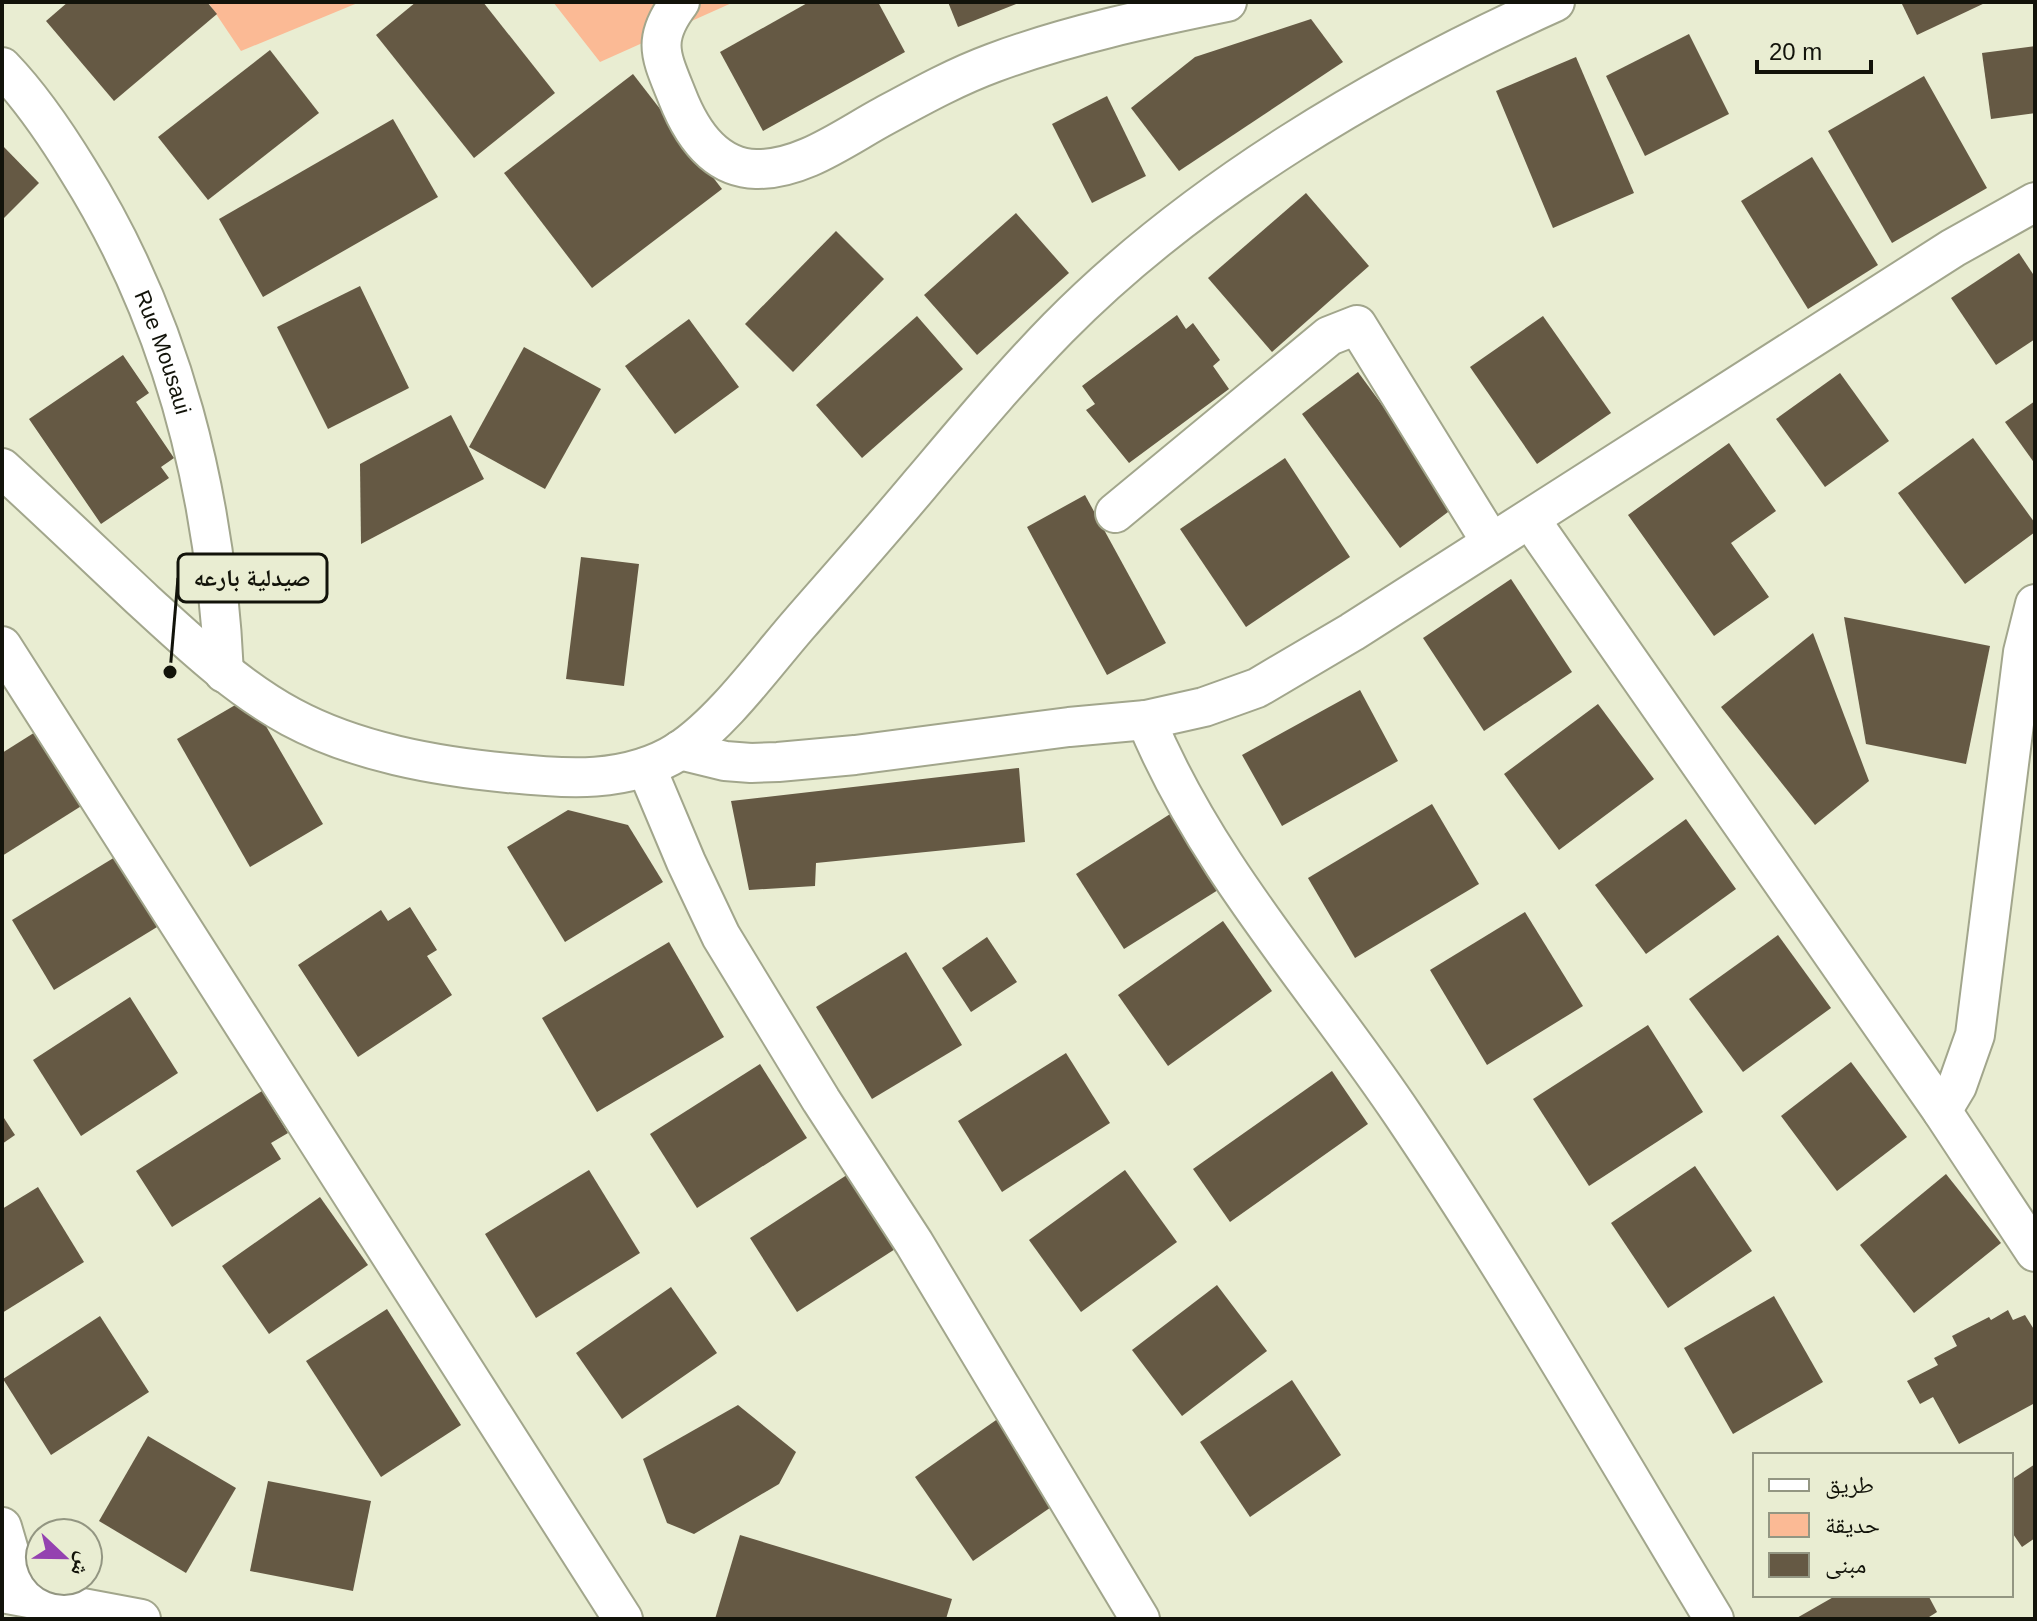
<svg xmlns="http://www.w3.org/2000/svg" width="2037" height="1621" viewBox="0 0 2037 1621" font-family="Arial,'Noto Naskh Arabic',sans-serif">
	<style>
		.green { fill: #fbba95 }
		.building { fill: #655944 }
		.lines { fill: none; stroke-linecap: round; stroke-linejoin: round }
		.minor-casing { stroke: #a2a68c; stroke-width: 42 }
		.minor { stroke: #fff; stroke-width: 38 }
		.labels { text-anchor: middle; stroke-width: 8; stroke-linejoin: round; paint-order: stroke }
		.street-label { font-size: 22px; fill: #12130a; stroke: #e9edd2 }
		.leader { fill: none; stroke: #12130a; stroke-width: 3 }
		.callout-dot { fill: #12130a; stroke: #e9edd2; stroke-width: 3 }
		.callout { fill: #e9edd2; stroke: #12130a; stroke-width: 3 }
		.callout-label { font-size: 24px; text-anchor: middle; font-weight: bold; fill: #12130a }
	</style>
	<rect width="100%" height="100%" fill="#e9edd2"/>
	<!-- green -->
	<g class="green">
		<polygon points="208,2 360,2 241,51"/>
		<polygon points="553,2 734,2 600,62"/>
	</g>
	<!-- building -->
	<g class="building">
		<polygon points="68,2 207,2 217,14 114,101 46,21"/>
		<polygon points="416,2 483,2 555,93 474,158 376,35"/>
		<polygon points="809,2 878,2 905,52 763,131 720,52"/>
		<polygon points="948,2 1021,2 958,27"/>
		<polygon points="1901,2 1987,2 1917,35"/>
		<polygon points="1311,19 1343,62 1179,171 1131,108 1195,57"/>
		<polygon points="1689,34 1729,114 1645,156 1606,76"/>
		<polygon points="2035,46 2035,113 1991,119 1982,53"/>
		<polygon points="270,50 319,113 208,200 158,137"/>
		<polygon points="1576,57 1634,193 1553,228 1496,91"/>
		<polygon points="633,74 722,189 592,288 504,173"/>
		<polygon points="1924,76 1987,188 1892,243 1828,131"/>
		<polygon points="1107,96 1146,176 1092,203 1052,124"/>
		<polygon points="393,119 438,197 263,297 219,219"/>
		<polygon points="2,145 39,183 2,220"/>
		<polygon points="1812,157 1878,265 1808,309 1741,201"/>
		<polygon points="1306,193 1369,266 1272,352 1208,278"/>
		<polygon points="1016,213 1069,273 977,355 924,295"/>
		<polygon points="836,231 884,279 793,372 745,324"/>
		<polygon points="2019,253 2035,277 2035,339 1996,365 1951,298"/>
		<polygon points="360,286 409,388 328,429 277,327"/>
		<polygon points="1177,315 1186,329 1193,323 1220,360 1213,366 1229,389 1129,463 1086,410 1095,404 1082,386"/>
		<polygon points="917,316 963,369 862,458 816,405"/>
		<polygon points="1543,316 1611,413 1537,464 1470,367"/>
		<polygon points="689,319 739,387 675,434 625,366"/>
		<polygon points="524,347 601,389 545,489 469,447"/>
		<polygon points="123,355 149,393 136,402 174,458 161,467 169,478 101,524 29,419"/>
		<polygon points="1358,372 1456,506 1400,548 1302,414"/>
		<polygon points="1840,373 1889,441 1825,487 1776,419"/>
		<polygon points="2035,401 2035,464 2005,422"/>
		<polygon points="451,415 484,479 361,544 360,464"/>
		<polygon points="1973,438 2035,523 2035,532 1965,584 1898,493"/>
		<polygon points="1729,443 1776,511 1731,543 1769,597 1714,636 1628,515"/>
		<polygon points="1285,458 1350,557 1246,627 1180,529"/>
		<polygon points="1085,495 1166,643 1107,675 1027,527"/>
		<polygon points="581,557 639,564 624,686 566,679"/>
		<polygon points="1511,579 1572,672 1484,731 1423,638"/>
		<polygon points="1844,617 1990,646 1966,764 1866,744"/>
		<polygon points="1813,633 1869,781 1815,825 1721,707"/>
		<polygon points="1360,690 1398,761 1282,826 1242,755"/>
		<polygon points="249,697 323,824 250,867 177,739"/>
		<polygon points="1598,704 1654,779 1559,850 1504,774"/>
		<polygon points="48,724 94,798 2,856 2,753"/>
		<polygon points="1019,768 1025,842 816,863 815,886 749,890 731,801"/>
		<polygon points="1432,804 1479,884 1355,958 1308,878"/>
		<polygon points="1178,809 1226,885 1124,949 1076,874"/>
		<polygon points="568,810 628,825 663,882 565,942 507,847"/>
		<polygon points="1686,819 1736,889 1646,954 1595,885"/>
		<polygon points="120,854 162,924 54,990 12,920"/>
		<polygon points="410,907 437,950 427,956 452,995 358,1057 298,965 381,910 388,921"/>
		<polygon points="1525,912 1583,1006 1487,1065 1430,970"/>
		<polygon points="1223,921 1272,991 1168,1066 1118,995"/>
		<polygon points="1778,935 1831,1008 1743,1072 1689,999"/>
		<polygon points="987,937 1017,982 971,1012 942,968"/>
		<polygon points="669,942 724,1037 597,1112 542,1018"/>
		<polygon points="906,952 962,1045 872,1099 816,1007"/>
		<polygon points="130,997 178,1073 81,1136 33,1060"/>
		<polygon points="1648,1025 1703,1112 1589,1186 1533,1099"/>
		<polygon points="1066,1053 1110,1123 1002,1192 958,1121"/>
		<polygon points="1851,1062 1907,1137 1837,1191 1781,1116"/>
		<polygon points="760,1064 807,1138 697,1208 650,1134"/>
		<polygon points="1332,1071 1368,1124 1230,1222 1193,1169"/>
		<polygon points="262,1091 288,1133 271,1143 281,1159 172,1227 136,1171"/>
		<polygon points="2,1115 15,1135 2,1144"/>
		<polygon points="1695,1166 1752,1251 1668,1308 1611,1223"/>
		<polygon points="856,1169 903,1244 797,1312 750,1238"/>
		<polygon points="589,1170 640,1253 536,1318 485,1234"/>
		<polygon points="1125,1170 1177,1242 1081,1312 1029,1240"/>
		<polygon points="1946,1174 2001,1243 1914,1313 1860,1245"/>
		<polygon points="38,1187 84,1262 2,1313 2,1209"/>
		<polygon points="320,1197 368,1265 269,1334 222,1266"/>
		<polygon points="1217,1285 1267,1351 1182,1416 1132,1350"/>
		<polygon points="671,1287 717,1353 622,1419 576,1353"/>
		<polygon points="1774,1296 1823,1382 1733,1434 1684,1348"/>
		<polygon points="387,1309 461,1425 381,1477 306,1361"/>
		<polygon points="2008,1310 2013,1320 2025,1315 2035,1331 2035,1403 1959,1444 1933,1397 1920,1404 1907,1381 1938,1365 1934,1358 1957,1346 1952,1336 1989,1317 1991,1320"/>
		<polygon points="100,1316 149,1392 51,1455 3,1379"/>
		<polygon points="1292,1380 1341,1455 1250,1517 1200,1442"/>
		<polygon points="738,1405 796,1452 779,1484 694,1534 667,1523 643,1459"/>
		<polygon points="999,1418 1057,1503 973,1561 915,1477"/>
		<polygon points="148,1436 236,1488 186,1573 99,1521"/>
		<polygon points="2035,1464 2035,1538 2022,1547 2011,1531 2011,1480"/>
		<polygon points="268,1481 371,1501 353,1591 250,1571"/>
		<polygon points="740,1535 952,1599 946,1619 715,1619"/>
		<polygon points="1837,1595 1928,1595 1937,1612 1926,1619 1795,1619"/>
	</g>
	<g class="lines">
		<defs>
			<g id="minor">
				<path d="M680,2C651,40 661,56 677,96C691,132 714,168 756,169C802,170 845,137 884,116C919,97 955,77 993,63C1068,35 1149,18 1227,2"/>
				<path id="s1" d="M2,67C31,97 56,134 78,170C173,321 216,496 224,673"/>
				<path d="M2,468C50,512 97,557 145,602C191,644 236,687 291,717C356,752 435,766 508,773C565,779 627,784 679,751C723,722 765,663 800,623C841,576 882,530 922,482C966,430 1010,377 1058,328C1194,190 1379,81 1555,2"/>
				<polyline points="1115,513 1329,336 1357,325 1491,542"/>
				<polyline points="1530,519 1942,1111 2035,1252"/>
				<polyline points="2,646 623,1619"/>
				<path d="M1146,720C1207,867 1315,984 1403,1115C1513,1278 1612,1450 1714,1619"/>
				<polyline points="680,750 725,761 751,763 778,762 855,755 1069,727 1146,720 1204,707 1257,688 1352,632 1953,248 2035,202"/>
				<polyline points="646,767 686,862 721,936 821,1100 914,1243 1140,1619"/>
				<polyline points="1942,1111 1957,1086 1975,1035 2023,652 2035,604"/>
				<polyline points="2,1527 12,1561 15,1595"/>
				<polyline points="2,1593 141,1619"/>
			</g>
		</defs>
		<!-- minor casing -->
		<use href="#minor" class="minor-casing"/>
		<!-- minor -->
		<use href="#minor" class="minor"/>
	</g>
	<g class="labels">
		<!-- street labels -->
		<g class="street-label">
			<text dy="8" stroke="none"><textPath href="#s1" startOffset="330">Rue Mousaui</textPath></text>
		</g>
	</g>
	<!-- callouts -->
	<path class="leader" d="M170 672L178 578"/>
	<circle class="callout-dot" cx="170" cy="672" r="8"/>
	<rect class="callout" x="178" y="554" width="149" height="48" rx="8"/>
	<g class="callout-label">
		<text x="252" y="586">صيدلية بارعه</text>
	</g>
	<!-- border -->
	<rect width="2037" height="1621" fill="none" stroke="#12130a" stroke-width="8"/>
	<!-- legend -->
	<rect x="1753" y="1453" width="260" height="144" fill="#e9edd2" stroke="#939682" stroke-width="2"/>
	<rect x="1769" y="1479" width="40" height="12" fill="#ffffff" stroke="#939682" stroke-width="2"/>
	<text x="1825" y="1493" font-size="24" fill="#12130a">طريق</text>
	<rect x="1769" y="1513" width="40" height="24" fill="#fbba95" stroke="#939682" stroke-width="2"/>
	<text x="1825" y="1533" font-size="24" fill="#12130a">حديقة</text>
	<rect x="1769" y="1553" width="40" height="24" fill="#655944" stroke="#939682" stroke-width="2"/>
	<text x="1825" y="1573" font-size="24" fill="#12130a">مبنى</text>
	<!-- north arrow -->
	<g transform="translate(64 1557) rotate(112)"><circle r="38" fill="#e9edd2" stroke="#939682" stroke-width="2"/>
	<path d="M0-6L14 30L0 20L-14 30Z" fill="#9442b0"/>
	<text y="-12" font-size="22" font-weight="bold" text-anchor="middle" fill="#12130a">ش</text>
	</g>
	<!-- scale -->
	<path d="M1757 60v12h114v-12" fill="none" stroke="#12130a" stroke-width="4"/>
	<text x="1769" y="60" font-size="24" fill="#12130a" stroke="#e9edd2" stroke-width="6" paint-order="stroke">20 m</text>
</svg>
